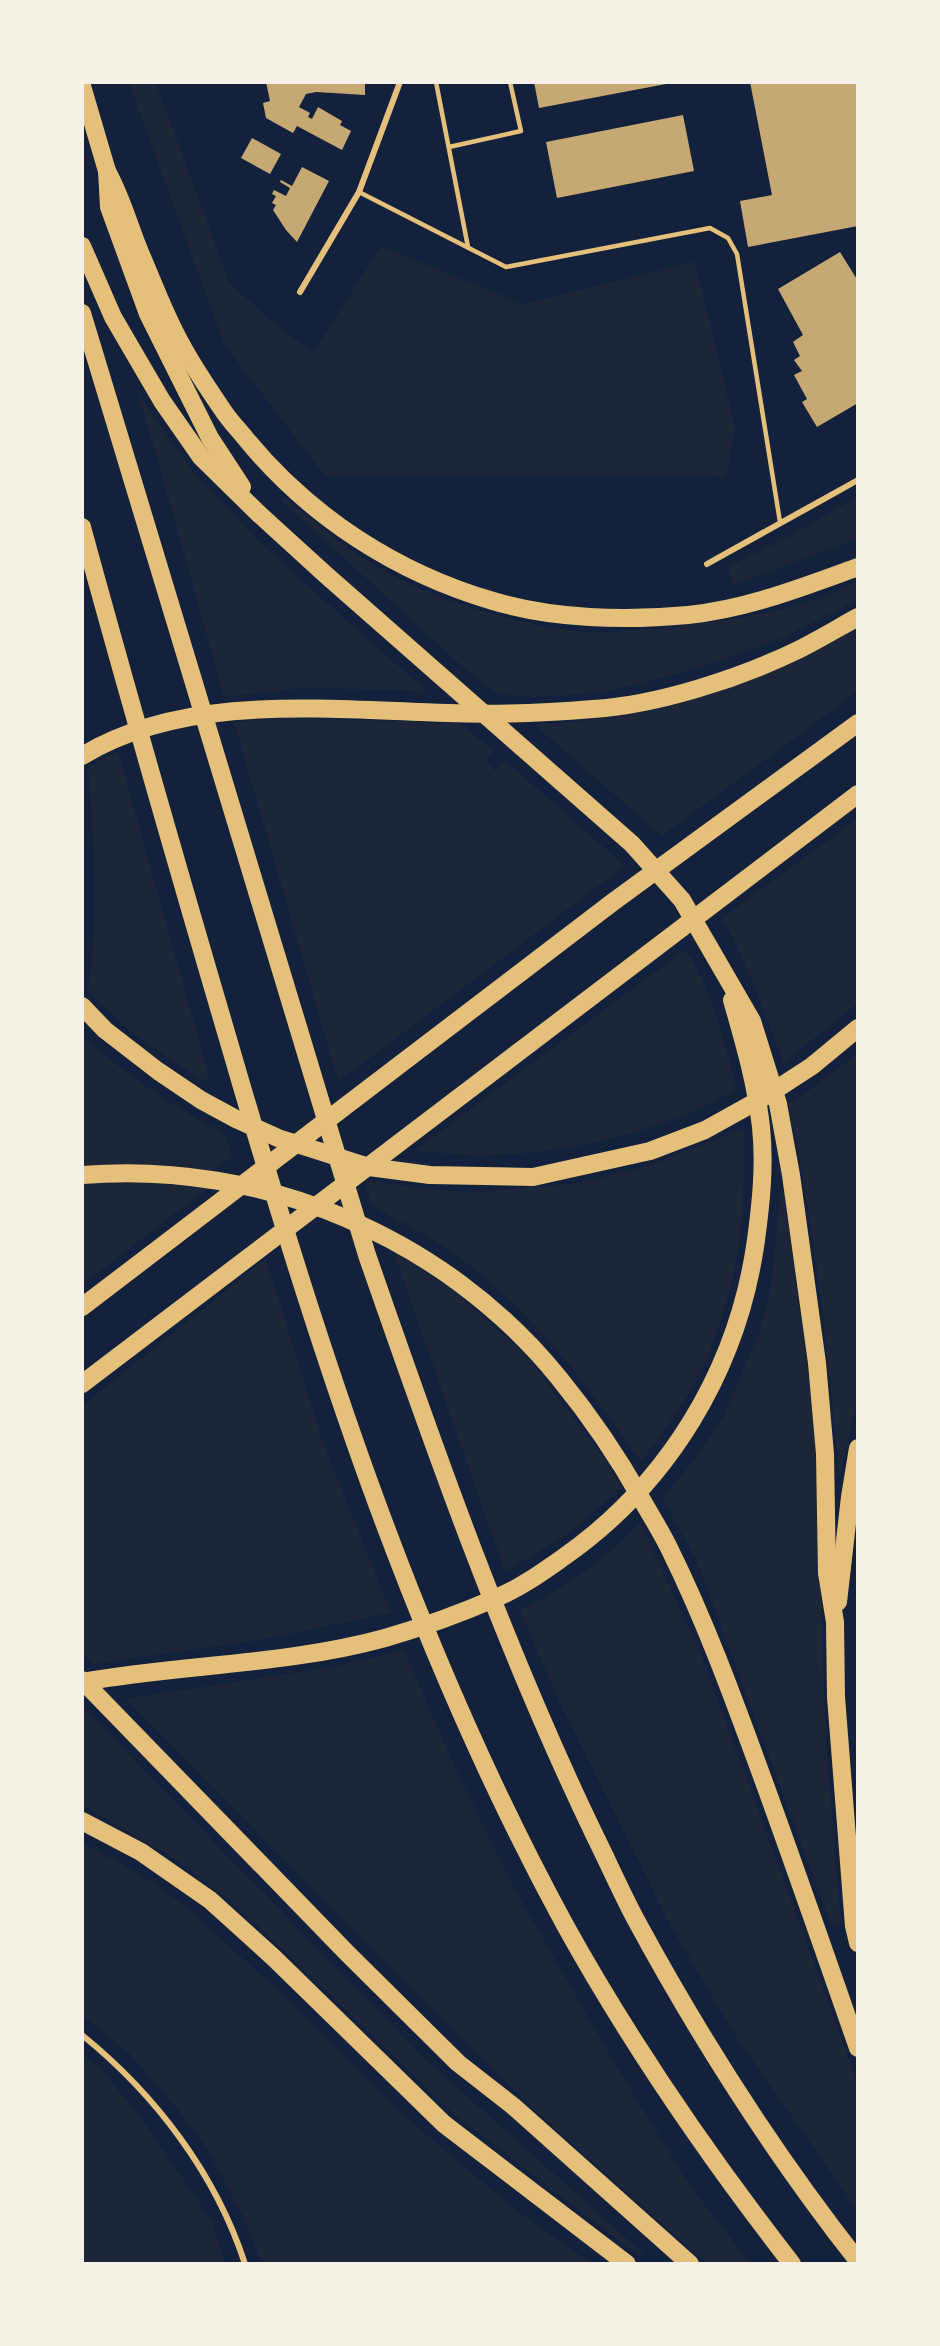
<svg xmlns="http://www.w3.org/2000/svg" width="940" height="2346" viewBox="0 0 940 2346" font-family="'Source Serif 4',serif">
	<style>
		.green { fill: #1d2539 }
		.building { fill: #c6a872 }
		.lines { fill: none; stroke-linecap: round; stroke-linejoin: round }
		.service { stroke: #e5c07b; stroke-width: 4.5 }
		.minor { stroke: #e5c07b; stroke-width: 6 }
		.motorway { stroke: #e5c07b; stroke-width: 18 }
	</style>
	<rect width="100%" height="100%" fill="#14213d"/>
	<!-- green -->
	<g class="green">
		<polygon points="129,83 156,83 229,282 271,321 313,353 381,246 522,304 695,262 735,428 726,476 324,475 224,344"/>
		<polygon points="137,392 196,476 262,544 348,622 427,691 303,688 224,697 158,460"/>
		<path d="M284,497C312,520 340,544 371,563C428,599 524,628 591,632C629,633 667,628 704,623C756,616 811,606 857,582V600L782,638L708,665L644,683L604,692L558,696L500,695L463,667L281,500Z"/>
		<polygon points="857,497 857,539 733,585 728,567 799,531"/>
		<path d="M857,628V692L662,836L535,725C578,721 621,718 662,708C731,692 796,661 857,628Z"/>
		<polygon points="283,718 460,723 494,751 485,760 495,771 505,760 625,866 370,1058 338,1080 234,722"/>
		<path d="M118,751L211,1084L171,1060L130,1031L88,991C100,915 94,841 88,766Z"/>
		<path d="M857,819V1004L783,1063C766,1013 748,965 722,918Z"/>
		<path d="M686,949C714,996 723,1038 737,1090C657,1133 568,1155 478,1155C456,1155 435,1152 414,1151Z"/>
		<path d="M83,1037C127,1075 173,1107 225,1134L232,1157L189,1187L208,1188L83,1284Z"/>
		<path d="M857,1054L858,1394L840,1479C827,1353 816,1227 788,1103L803,1095Z"/>
		<path d="M745,1128C744,1157 744,1186 742,1215C738,1272 721,1332 695,1382C680,1411 660,1437 641,1462C584,1380 528,1304 444,1247C421,1232 396,1219 372,1206L364,1180L429,1189L475,1192L579,1183L641,1168Z"/>
		<polygon points="781,1193 784,1193 812,1406 817,1481 826,1743 841,1923 832,1927 697,1561 662,1498 695,1459 723,1417 758,1336 770,1292"/>
		<polygon points="393,1250 455,1292 525,1354 598,1450 622,1488 565,1536 505,1572"/>
		<polygon points="266,1259 323,1443 391,1613 259,1640 93,1664 82,1653 83,1405"/>
		<path d="M640,1523L701,1654L857,2081V2210L737,2038L673,1930L558,1699L520,1611C568,1584 601,1564 640,1523Z"/>
		<polygon points="404,1650 456,1770 516,1891 607,2050 688,2183 750,2263 706,2263 530,2106 125,1699 331,1667"/>
		<polygon points="82,1706 424,2058 643,2253 640,2257 455,2115 237,1906 176,1859 83,1806"/>
		<polygon points="83,1843 140,1874 180,1902 269,1982 406,2117 513,2208 591,2263 262,2263 243,2216 206,2147 176,2107 129,2053 83,2016"/>
		<polygon points="82,2054 104,2072 153,2134 212,2222 225,2263 83,2263"/>
	</g>
	<!-- building -->
	<g class="building">
		<polygon points="266,82 365,82 365,95 316,92 306,94 299,107 310,113 308,117 312,119 318,107 342,121 340,125 351,131 342,150 297,126 293,133 266,118 263,103 270,101"/>
		<polygon points="534,82 666,82 666,84 539,108"/>
		<polygon points="750,82 858,82 858,226 748,247 740,201 772,195"/>
		<polygon points="683,115 694,171 557,198 546,142"/>
		<polygon points="252,138 281,154 270,174 241,158"/>
		<polygon points="302,167 329,181 297,242 286,230 273,210 276,205 272,203 276,196 272,194 274,190 286,196 290,188 280,182 281,180 292,186"/>
		<polygon points="840,252 858,281 858,403 817,427 802,402 807,399 794,375 802,371 794,360 800,356 793,342 803,335 778,289"/>
	</g>
	<g class="lines">
		<!-- service -->
		<g class="service">
			<polyline points="436,82 468,247"/>
			<polyline points="449,147 521,131 510,82"/>
			<polyline points="359,192 506,267 710,228 728,238 737,254 780,522"/>
		</g>
		<!-- minor -->
		<g class="minor">
			<polyline points="300,292 359,192 400,82"/>
			<polyline points="707,564 858,480"/>
			<path d="M82,2035C155,2094 216,2174 245,2264"/>
		</g>
		<!-- motorway -->
		<g class="motorway">
			<polyline points="82,86 107,171 109,207 148,314 210,438 242,487"/>
			<path d="M107,171C123,200 129,227 142,257C154,285 165,315 180,342C192,365 207,387 222,409C229,420 238,429 246,439C310,517 397,573 493,601C553,619 625,621 688,615C747,609 803,587 858,567"/>
			<polyline points="82,246 113,317 162,401 201,457 259,514 326,575 632,844 682,900 752,1021 778,1104 791,1175 817,1363 825,1454 827,1573 835,1622 836,1697 854,1926 858,1943"/>
			<path d="M82,313L367,1255C435,1451 504,1647 594,1834C608,1862 621,1892 636,1920C701,2040 774,2154 858,2261"/>
			<path d="M82,527C129,699 178,869 228,1039C316,1343 413,1646 565,1925C631,2044 708,2156 792,2264"/>
			<path d="M82,756C187,692 332,710 448,713C496,715 545,713 593,709C658,705 740,678 798,650C818,640 838,628 858,617"/>
			<polyline points="82,1006 105,1030 158,1071 201,1100 236,1119 278,1138 369,1167 430,1175 533,1177 650,1151 705,1130 766,1096 812,1066 858,1028"/>
			<path d="M82,1175C262,1160 445,1237 559,1378C590,1416 618,1457 642,1500C651,1516 662,1533 670,1550C707,1625 735,1703 764,1782C796,1870 827,1959 858,2048"/>
			<polyline points="82,1307 613,902 858,723"/>
			<polyline points="82,1384 858,794"/>
			<polyline points="838,1602 850,1497 858,1448"/>
			<polyline points="82,1680 347,1953 458,2063 513,2106 690,2264"/>
			<path d="M82,1682C183,1664 287,1665 385,1638C423,1627 462,1613 498,1597C520,1588 541,1573 561,1559C668,1485 738,1370 756,1240C761,1203 765,1165 761,1127C756,1083 744,1042 732,1000"/>
			<polyline points="82,1821 141,1852 210,1900 274,1958 444,2124 627,2264"/>
		</g>
	</g>
	<!-- border -->
	<rect width="940" height="2346" fill="none" stroke="#f6f1e7" stroke-width="168"/>
</svg>
